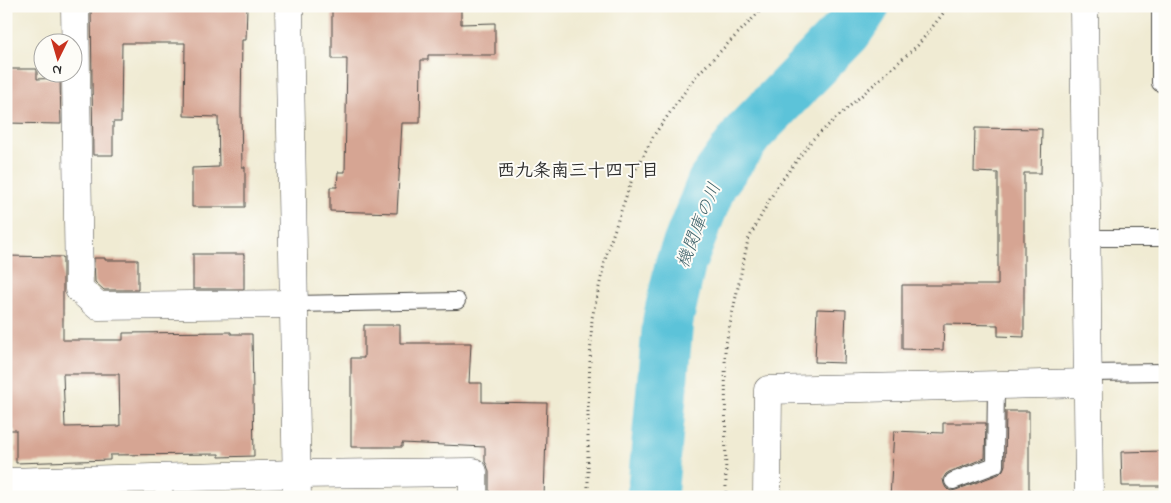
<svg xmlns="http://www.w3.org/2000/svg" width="1171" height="503" viewBox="0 0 1171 503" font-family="'Indie Flower','Klee One',sans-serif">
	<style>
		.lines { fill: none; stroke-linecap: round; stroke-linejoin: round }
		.river { stroke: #5cc3d9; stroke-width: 51 }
		.building { fill: #d6a593; fill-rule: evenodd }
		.lane-casing { stroke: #494844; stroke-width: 18 }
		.street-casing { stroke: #494844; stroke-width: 29 }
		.secondary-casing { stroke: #494844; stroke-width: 29 }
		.path { stroke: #494844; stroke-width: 3; stroke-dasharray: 1 4; stroke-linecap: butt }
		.lane { stroke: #fff; stroke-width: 16 }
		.street { stroke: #fff; stroke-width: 28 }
		.secondary { stroke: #fff; stroke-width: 28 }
		.labels { text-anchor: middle; stroke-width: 4; stroke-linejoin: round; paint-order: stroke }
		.neighbourhood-label { font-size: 18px; font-weight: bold; fill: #2b2b2b; stroke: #fdfcf7 }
		.water-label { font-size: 18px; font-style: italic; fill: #3c6068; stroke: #fdfcf7 }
	</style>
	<rect width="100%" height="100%" fill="#fdfcf7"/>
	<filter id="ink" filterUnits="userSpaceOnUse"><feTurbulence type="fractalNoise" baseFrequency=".02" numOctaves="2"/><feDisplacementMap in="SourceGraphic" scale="10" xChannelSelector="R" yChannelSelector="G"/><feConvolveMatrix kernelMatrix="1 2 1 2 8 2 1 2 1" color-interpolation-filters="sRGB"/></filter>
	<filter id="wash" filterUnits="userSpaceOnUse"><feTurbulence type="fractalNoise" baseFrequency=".0096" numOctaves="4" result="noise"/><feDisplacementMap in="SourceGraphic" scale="20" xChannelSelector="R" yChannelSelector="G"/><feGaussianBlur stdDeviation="1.12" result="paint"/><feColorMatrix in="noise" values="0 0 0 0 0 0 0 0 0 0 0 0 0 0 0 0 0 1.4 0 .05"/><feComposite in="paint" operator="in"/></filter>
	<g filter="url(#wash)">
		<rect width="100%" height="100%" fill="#f0ebd3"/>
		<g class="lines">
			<!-- river -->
			<polyline class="river" points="652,497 668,320 681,262 712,183 749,132 847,31 864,6"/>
		</g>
		<g id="blocks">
			<!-- building -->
			<g class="building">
				<polygon points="126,6 247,6 246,40 242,40 241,110 242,167 245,167 245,207 192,207 192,168 219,167 218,117 184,116 185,43 122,43 121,122 113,122 113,155 93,155 91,10 126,9"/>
				<polygon points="332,6 461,6 461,24 495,23 495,55 428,55 428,60 421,60 420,123 402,123 397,213 330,211 330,187 337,187 338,172 345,172 347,59 332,59"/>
				<polygon points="6,69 37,69 37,79 60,78 61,124 6,123"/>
				<polygon points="975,128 1042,129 1041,173 1024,173 1024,337 998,336 998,325 944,324 943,350 902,349 902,285 998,285 998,173 974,172"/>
				<rect x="193" y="254" width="51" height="35"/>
				<path d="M6,256L63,257V340H123V333L231,332V334H252L254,456L219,457V454L110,455V460L16,463V430H6ZM63,374H119L120,426L65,427Z"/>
				<polygon points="94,258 105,258 105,260 138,260 138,290 104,290 95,282"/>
				<polygon points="817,309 846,310 844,363 815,362"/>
				<polygon points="364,325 400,325 400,343 471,343 469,383 482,383 482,402 547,403 544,497 489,497 489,472 487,465 485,462 485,447 402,443 402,447 351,447 351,358 364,358"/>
				<polygon points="1006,411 1029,411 1029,497 890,497 894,431 943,433 943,423 986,423 985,458 949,472 946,474 943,479 944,484 946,488 951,491 956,490 999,474 1003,470 1005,465"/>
				<polygon points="1165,451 1165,486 1122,486 1121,452"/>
			</g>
		</g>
	</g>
	<g filter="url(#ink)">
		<use href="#blocks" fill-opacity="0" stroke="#494844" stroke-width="1"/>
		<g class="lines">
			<defs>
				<g id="lane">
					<polyline points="1160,6 1160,83 1165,84"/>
					<polyline points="1086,238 1165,238"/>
					<polyline points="295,304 457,301"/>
					<polyline points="1088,373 1165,372"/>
					<polyline points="163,478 164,497"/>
					<polyline points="953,481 995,465 996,385"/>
				</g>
				<g id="street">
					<polyline points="75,6 79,289 98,306 295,304"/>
					<polyline points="1084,6 1089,497"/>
					<polyline points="6,482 297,474 473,472 473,497"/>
					<polyline points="767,497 768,390 1088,383"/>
				</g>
				<polyline id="secondary" points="289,6 297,497"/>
			</defs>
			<!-- lane casing -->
			<use href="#lane" class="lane-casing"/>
			<!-- street casing -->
			<use href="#street" class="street-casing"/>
			<!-- secondary casing -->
			<use href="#secondary" class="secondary-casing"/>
			<!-- path -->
			<g class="path">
				<polyline points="588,497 588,404 592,318 607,252 631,182 632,177 654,135 696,76 765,6"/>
				<polyline points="726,497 725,348 748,240 776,188 813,139 918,45 949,6"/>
			</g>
			<!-- lane -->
			<use href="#lane" class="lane"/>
			<!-- street -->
			<use href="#street" class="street"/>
			<!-- secondary -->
			<use href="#secondary" class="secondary"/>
		</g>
	</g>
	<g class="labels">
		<!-- neighbourhood labels -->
		<g class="neighbourhood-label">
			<text x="578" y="176">西九条南三十四丁目</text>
		</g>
		<!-- water labels -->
		<g class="water-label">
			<text transform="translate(698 225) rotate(-68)" y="6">機関庫の川</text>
		</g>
	</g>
	<!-- margin -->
	<rect width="1171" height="503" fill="none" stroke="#fdfcf7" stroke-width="25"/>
	<!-- north arrow -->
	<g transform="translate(58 58) rotate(185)"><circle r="24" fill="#fdfcf7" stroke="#a9a8a5"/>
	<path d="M0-4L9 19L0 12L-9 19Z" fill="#c8321e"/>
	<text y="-8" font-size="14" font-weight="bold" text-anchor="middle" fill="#2b2b2b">N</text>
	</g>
</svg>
